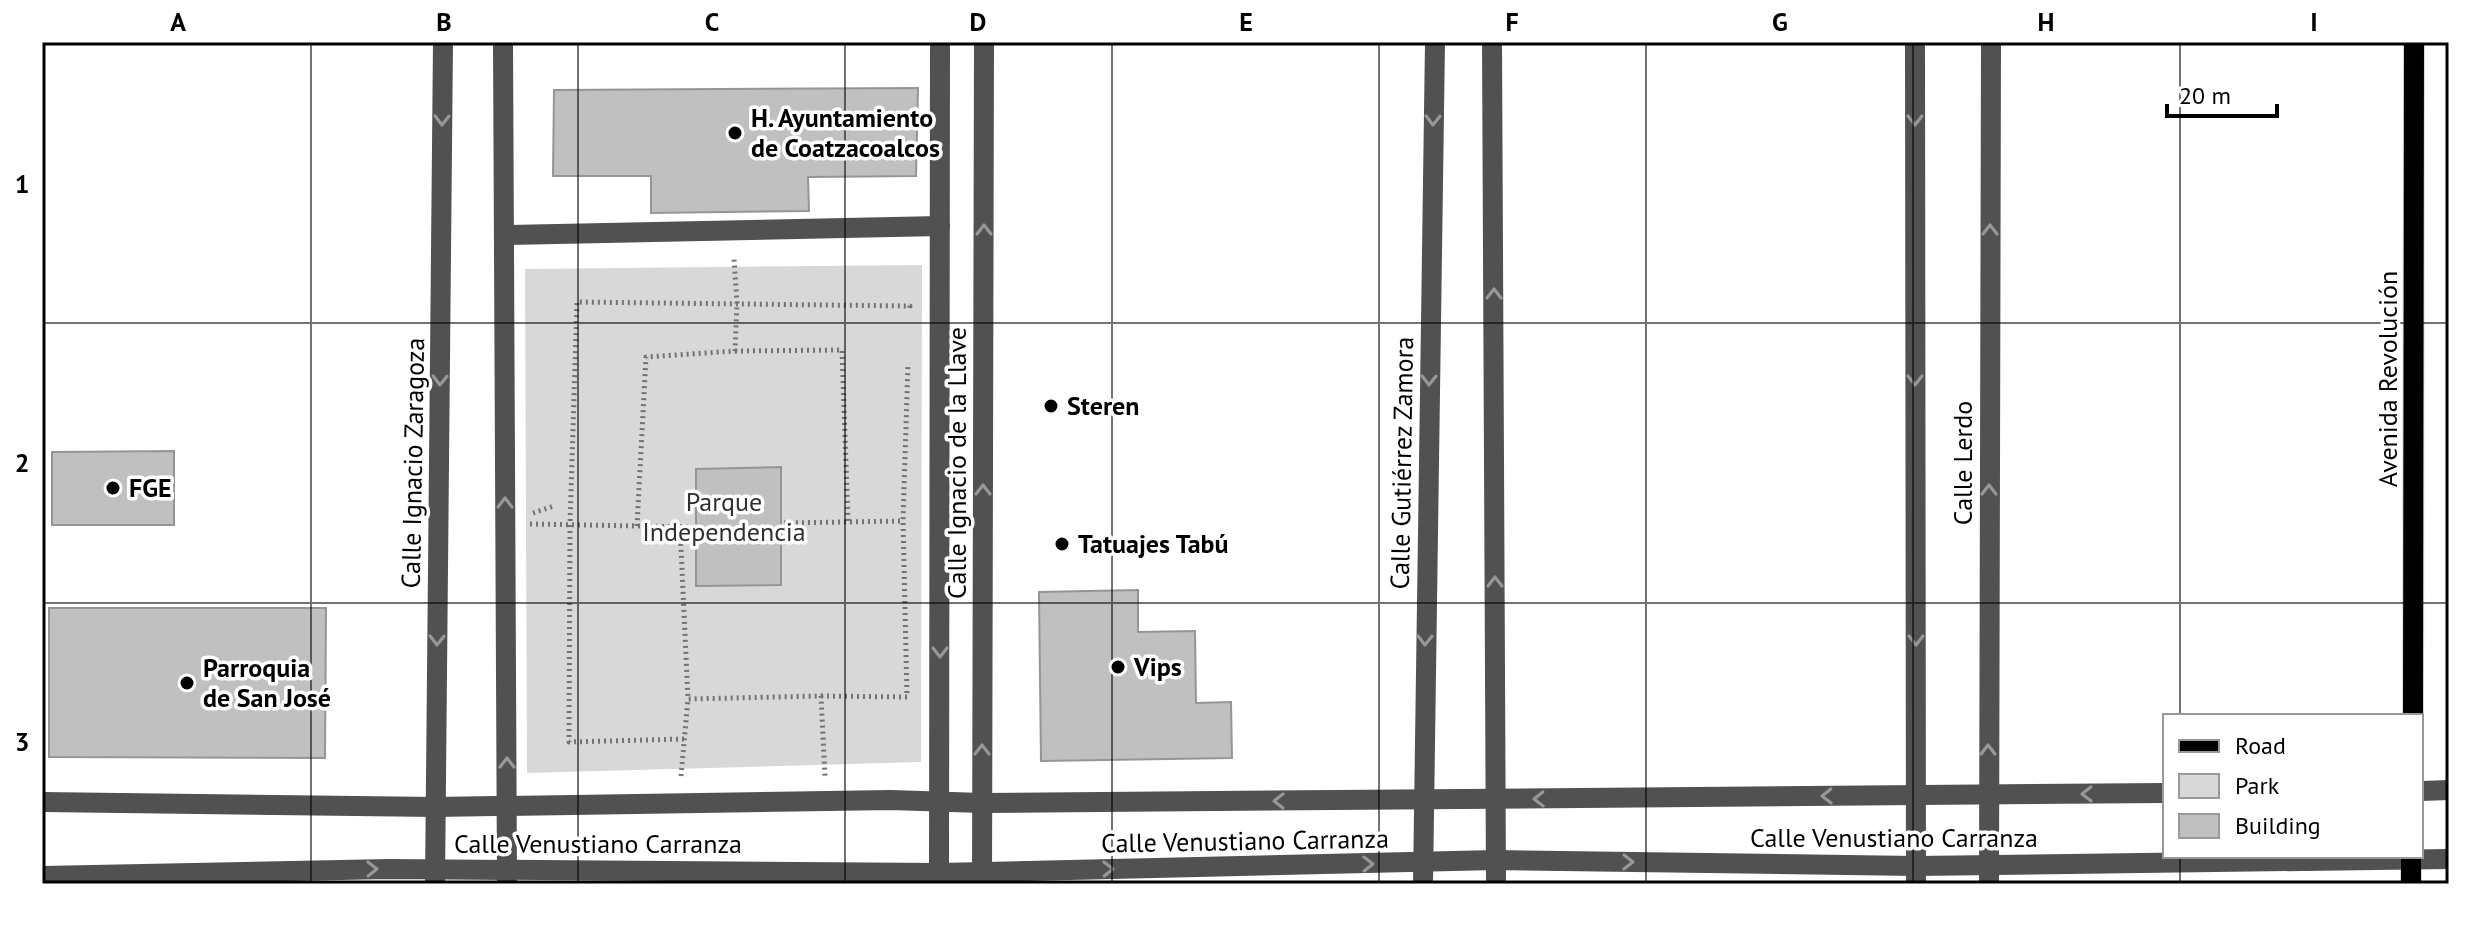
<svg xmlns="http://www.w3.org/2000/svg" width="2491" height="926" viewBox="0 0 2491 926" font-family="'PT Sans',sans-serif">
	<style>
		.green { fill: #d8d8d8 }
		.building { fill: #c0c0c0; stroke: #959595; stroke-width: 2 }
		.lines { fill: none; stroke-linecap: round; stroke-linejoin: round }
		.major-casing { stroke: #dbdbdb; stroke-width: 22 }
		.path { stroke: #737373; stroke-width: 5; stroke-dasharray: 2 4; stroke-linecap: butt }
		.minor { stroke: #515151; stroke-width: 20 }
		.major { stroke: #000; stroke-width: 20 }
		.oneway { stroke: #979797 }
		.grid { fill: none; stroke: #000; stroke-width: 2; stroke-opacity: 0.55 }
		.poi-dot { fill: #000; stroke: #fff; stroke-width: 3 }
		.labels { text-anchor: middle; stroke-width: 7; stroke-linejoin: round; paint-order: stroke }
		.poi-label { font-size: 26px; font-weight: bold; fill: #000; stroke: #fff; text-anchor: start }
		.street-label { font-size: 26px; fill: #000; stroke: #fff }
		.park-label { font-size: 26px; fill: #2f2f2f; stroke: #fff }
		.neatline { fill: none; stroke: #000; stroke-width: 3 }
		.grid-label { font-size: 26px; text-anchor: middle; font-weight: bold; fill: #000 }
	</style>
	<rect width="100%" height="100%" fill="#fff"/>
	<!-- green -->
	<polygon class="green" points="922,265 921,762 527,773 525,269"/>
	<!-- building -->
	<g class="building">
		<polygon points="918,88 916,176 808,177 809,211 651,213 651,176 553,176 554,90"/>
		<polygon points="174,451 174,525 52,525 52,452"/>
		<polygon points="781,467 781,585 696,586 696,469"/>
		<polygon points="1138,590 1138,632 1195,631 1196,703 1231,702 1232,758 1041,761 1039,592"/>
		<polygon points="49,608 326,608 325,758 49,757"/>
	</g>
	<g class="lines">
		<defs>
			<g id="major">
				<polyline points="2413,716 2414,42"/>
				<polyline points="2411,884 2411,856"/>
			</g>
		</defs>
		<!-- major casing -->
		<use href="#major" class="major-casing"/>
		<!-- path -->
		<g class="path">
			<polyline points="735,351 842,350 848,521"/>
			<polyline points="533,513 554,506"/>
			<polyline points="784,523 903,521"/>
			<polyline points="530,524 695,527"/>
			<polyline points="637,526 646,357 735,351 737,303 734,258"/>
			<polyline points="680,526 688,699"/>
			<polyline points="821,696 907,697 903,521 908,363"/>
			<polyline points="684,739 569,742 570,524 577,302 910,306 909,310"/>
			<polyline points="681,776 688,699 821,696 825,776"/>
		</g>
		<!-- minor -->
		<g class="minor">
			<polyline points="503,42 507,884"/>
			<polyline points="1492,42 1496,884"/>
			<polyline points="1915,42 1916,884"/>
			<polyline points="504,235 940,226"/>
			<polyline points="2421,791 2449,790"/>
			<polyline points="42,802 435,807 891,800 982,803 2165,793"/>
			<polyline points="42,876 389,869 939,873 1496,860 1916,866 2449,859"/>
			<polyline points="435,884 443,42"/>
			<polyline points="939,884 940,42"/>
			<polyline points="982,884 984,42"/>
			<polyline points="1423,884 1435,42"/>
			<polyline points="1989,884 1991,42"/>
		</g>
		<!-- major -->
		<use href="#major" class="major"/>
	</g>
	<!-- one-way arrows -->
	<defs><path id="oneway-chevron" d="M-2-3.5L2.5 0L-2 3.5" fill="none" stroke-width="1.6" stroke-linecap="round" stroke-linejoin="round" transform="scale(2)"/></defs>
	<g class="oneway">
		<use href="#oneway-chevron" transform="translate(442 120) rotate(91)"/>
		<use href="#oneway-chevron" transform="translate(1433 120) rotate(91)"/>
		<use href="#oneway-chevron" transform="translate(1915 120) rotate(90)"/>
		<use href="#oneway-chevron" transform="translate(984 230) rotate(-90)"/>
		<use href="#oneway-chevron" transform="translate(1990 230) rotate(-90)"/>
		<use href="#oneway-chevron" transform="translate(1494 294) rotate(-90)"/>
		<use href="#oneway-chevron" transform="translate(440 380) rotate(91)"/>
		<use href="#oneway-chevron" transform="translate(1429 380) rotate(91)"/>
		<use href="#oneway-chevron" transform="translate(1915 380) rotate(90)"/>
		<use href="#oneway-chevron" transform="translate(983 490) rotate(-90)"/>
		<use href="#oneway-chevron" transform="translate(1989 490) rotate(-90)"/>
		<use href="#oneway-chevron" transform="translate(505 503) rotate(-90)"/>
		<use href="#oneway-chevron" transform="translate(1495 582) rotate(-90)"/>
		<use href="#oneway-chevron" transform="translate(437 640) rotate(91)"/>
		<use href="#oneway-chevron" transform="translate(1425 640) rotate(91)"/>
		<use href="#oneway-chevron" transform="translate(1916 640) rotate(90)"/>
		<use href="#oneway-chevron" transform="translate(940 652) rotate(90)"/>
		<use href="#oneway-chevron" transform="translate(982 750) rotate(-90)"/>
		<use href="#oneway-chevron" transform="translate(1988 750) rotate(-90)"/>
		<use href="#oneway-chevron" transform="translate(507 763) rotate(-90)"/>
		<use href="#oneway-chevron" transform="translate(2087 794) rotate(179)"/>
		<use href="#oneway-chevron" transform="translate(1827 796) rotate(179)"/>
		<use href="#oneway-chevron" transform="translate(1539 799) rotate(179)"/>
		<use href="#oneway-chevron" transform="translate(1279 801) rotate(180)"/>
		<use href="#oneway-chevron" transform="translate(1628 862) rotate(1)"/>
		<use href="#oneway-chevron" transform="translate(1368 864) rotate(-1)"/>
		<use href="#oneway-chevron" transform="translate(372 869) rotate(-1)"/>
		<use href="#oneway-chevron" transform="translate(1108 869) rotate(-1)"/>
	</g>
	<!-- grid -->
	<path class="grid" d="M311,42V884M578,42V884M845,42V884M1112,42V884M1379,42V884M1646,42V884M1913,42V884M2180,42V716M42,323H2449M42,603H2449M2180,856V884"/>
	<!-- markers -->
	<g class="poi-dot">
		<circle cx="735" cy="133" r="8"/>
		<circle cx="1051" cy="406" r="8"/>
		<circle cx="113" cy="488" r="8"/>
		<circle cx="1062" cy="544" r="8"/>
		<circle cx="1118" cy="667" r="8"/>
		<circle cx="187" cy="683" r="8"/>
	</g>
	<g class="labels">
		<!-- poi labels -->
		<g class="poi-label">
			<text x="751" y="127">H. Ayuntamiento<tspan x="751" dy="30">de Coatzacoalcos</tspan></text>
			<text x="1067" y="415">Steren</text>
			<text x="129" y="497">FGE</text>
			<text x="1078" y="553">Tatuajes Tabú</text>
			<text x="1134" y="676">Vips</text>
			<text x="203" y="677">Parroquia<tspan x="203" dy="30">de San José</tspan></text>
		</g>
		<!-- street labels -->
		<g class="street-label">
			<text transform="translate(2388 379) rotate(-90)" y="9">Avenida Revolución</text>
			<text transform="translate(413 463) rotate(-89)" y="9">Calle Ignacio Zaragoza</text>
			<text transform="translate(957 463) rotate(-90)" y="9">Calle Ignacio de la Llave</text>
			<text transform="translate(1402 463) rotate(-89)" y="9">Calle Gutiérrez Zamora</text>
			<text transform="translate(1963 463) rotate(-90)" y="9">Calle Lerdo</text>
			<text x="1894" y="847">Calle Venustiano Carranza</text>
			<text transform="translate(1245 841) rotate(-1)" y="9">Calle Venustiano Carranza</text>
			<text x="598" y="853">Calle Venustiano Carranza</text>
		</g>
		<!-- park labels -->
		<g class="park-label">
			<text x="724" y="511">Parque<tspan x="724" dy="30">Independencia</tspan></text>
		</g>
	</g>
	<!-- border -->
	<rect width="2491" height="926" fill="none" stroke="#ffffff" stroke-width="88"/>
	<!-- legend -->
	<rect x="2163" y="714" width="260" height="144" fill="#ffffff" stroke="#999999" stroke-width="2"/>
	<rect x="2179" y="740" width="40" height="12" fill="#000000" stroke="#999999" stroke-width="2"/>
	<text x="2235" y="754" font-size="24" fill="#000000">Road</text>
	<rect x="2179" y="774" width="40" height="24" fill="#d8d8d8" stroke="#999999" stroke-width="2"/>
	<text x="2235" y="794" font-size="24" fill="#000000">Park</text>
	<rect x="2179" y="814" width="40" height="24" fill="#c0c0c0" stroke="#999999" stroke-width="2"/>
	<text x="2235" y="834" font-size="24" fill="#000000">Building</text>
	<!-- scale -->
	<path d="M2167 104v12h110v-12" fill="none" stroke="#000000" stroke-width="4"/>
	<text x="2179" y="104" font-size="24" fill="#000000" stroke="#ffffff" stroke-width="6" paint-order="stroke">20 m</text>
	<rect x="44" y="44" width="2403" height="838" class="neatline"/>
	<g class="grid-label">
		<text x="178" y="31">A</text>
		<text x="444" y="31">B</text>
		<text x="712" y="31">C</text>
		<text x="978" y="31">D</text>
		<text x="1246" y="31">E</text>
		<text x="1512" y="31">F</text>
		<text x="1780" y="31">G</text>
		<text x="2046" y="31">H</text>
		<text x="2314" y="31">I</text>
		<text x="22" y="193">1</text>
		<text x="22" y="472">2</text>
		<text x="22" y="751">3</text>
	</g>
</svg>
